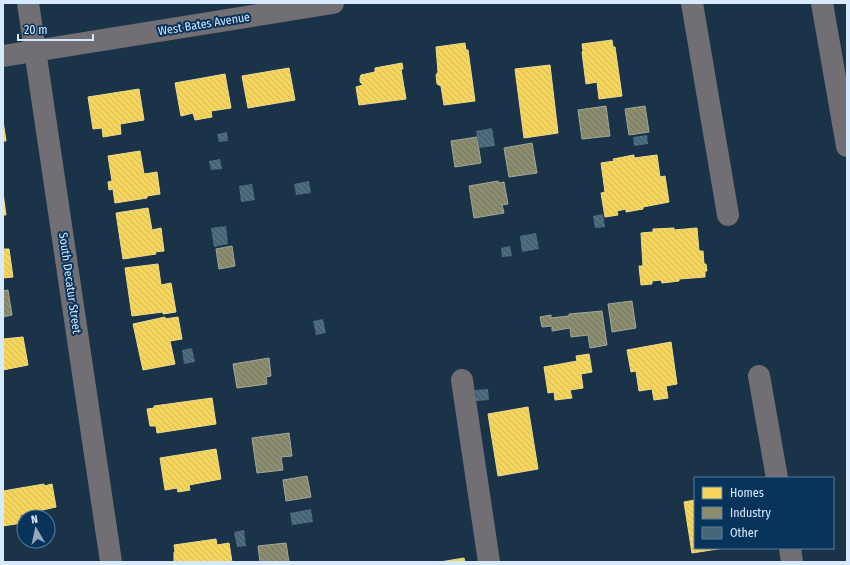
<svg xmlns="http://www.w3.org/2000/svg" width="850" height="565" viewBox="0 0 850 565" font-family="'Fira Sans Condensed',sans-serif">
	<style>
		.homes { fill: url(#homes-back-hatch); stroke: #ecdb8c }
		.industry { fill: url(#industry-back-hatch); stroke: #a2a899 }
		.building { fill: url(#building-back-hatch) }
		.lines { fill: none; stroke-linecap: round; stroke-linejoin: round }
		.minor { stroke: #716e74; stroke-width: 22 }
		.labels { text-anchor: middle; stroke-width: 4; stroke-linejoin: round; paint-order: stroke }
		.street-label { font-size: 12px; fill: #d6e9fd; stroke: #08345c }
	</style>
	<defs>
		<pattern id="homes-back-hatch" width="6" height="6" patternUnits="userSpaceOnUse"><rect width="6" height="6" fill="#f6d55c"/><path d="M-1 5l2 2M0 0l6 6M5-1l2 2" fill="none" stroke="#d2b859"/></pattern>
		<pattern id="industry-back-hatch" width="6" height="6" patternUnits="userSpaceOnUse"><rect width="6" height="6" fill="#8c8c6e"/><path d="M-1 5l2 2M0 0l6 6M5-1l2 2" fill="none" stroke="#717462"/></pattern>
		<pattern id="building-back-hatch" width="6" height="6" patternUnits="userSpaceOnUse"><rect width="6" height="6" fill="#466678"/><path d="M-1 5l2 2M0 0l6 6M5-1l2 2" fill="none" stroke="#607c8c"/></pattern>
	</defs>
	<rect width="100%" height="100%" fill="#1b3349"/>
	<!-- homes -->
	<g class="homes">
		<polygon points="612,40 613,47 615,47 622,96 599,99 597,82 586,84 582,52 583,51 582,44"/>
		<polygon points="465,43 466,50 468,50 475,101 444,105 441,86 437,84 436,75 438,72 436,47"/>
		<polygon points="402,63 403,69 401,69 406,99 359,105 356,87 363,85 360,82 360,78 361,75 375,72 375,68"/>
		<polygon points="550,65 558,133 524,138 515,69"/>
		<polygon points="289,68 295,100 248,108 242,76"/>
		<polygon points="225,74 231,108 211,111 212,117 195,120 193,113 181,116 175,83"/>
		<polygon points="139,89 144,120 120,124 121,134 103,137 102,128 93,129 88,97"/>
		<polygon points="3,121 6,141 3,141"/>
		<polygon points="140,151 144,174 157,172 160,194 147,196 147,198 115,203 113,189 109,190 108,182 112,181 108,156"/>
		<polygon points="634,155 634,158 657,155 660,177 665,176 669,202 643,207 643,209 626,212 626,209 617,211 618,215 605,217 601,193 605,192 601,163 614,161 613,159"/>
		<polygon points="3,193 6,215 3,215"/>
		<polygon points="148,208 152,230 161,228 164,251 155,252 156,254 123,259 116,213"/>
		<polygon points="674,228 674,230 697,228 699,251 703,251 704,264 706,264 707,271 705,271 705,277 679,279 679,281 662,283 661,280 652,281 652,284 641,285 639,266 643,266 641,233 653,232 653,229"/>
		<polygon points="3,249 9,249 13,277 3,278"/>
		<polygon points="158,264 161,285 171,283 176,312 163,314 163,312 132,316 125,268"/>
		<polygon points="165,317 165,319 178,317 182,339 170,341 175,364 143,370 133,324"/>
		<polygon points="23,337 28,365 3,370 3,339"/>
		<polygon points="671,342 677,384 666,386 668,398 654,400 652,389 639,391 636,371 631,372 627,350"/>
		<polygon points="589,354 592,372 581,374 583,388 570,390 572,398 555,400 554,392 548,393 544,367 577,361 576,356"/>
		<polygon points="212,398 216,424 157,433 156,426 150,426 147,409 154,408 154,406"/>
		<polygon points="528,407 538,469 498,476 488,414"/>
		<polygon points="216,449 221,479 189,485 190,490 178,492 177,488 165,490 160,458"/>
		<polygon points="44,484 44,486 52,484 56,507 20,515 22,523 3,526 3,491"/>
		<polygon points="695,500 695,548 724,548 692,553 684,502"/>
		<polygon points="216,539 217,545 229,543 232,562 174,562 174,552 175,552 174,545"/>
		<polygon points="464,558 465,562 440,562"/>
	</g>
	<!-- industry -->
	<g class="industry">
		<polygon points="606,106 610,136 582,139 578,110"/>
		<polygon points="645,106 649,132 629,135 625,109"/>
		<polygon points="477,137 481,163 455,167 451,141"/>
		<polygon points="532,143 537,173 509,177 504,148"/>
		<polygon points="498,181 499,183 504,182 508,204 502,205 504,213 474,218 469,186"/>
		<polygon points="232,246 235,266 219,269 216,249"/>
		<polygon points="8,290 12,315 3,317 3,291"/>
		<polygon points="632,301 636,328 612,332 608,304"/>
		<polygon points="602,311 607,345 590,348 588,335 571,337 570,328 552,331 552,326 542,327 540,317 551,315 551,318 569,316 569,314"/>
		<polygon points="269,358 271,376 266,377 267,384 237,388 233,364"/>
		<polygon points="289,433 292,456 281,457 283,470 257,473 252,438"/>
		<polygon points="307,476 311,497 286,501 283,480"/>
		<polygon points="286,543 289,562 260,562 258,546"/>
	</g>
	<!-- building -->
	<g class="building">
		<polygon points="492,128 495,146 479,148 476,131"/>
		<polygon points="227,132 228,141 219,142 217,134"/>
		<polygon points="647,135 648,144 634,146 633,137"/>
		<polygon points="220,159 222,169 211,170 209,161"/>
		<polygon points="309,181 311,193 296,195 294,184"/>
		<polygon points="252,184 255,200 241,202 239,186"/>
		<polygon points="603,214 605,227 595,228 593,216"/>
		<polygon points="226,226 228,244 214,247 211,228"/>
		<polygon points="536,233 539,249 522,252 520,236"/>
		<polygon points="510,246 512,256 502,257 501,248"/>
		<polygon points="323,319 326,333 316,335 313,321"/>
		<polygon points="192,348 195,362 184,364 182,350"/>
		<polygon points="488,389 489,400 476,401 475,390"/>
		<polygon points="311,509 313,522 292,525 290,513"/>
		<polygon points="244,530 246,546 237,547 234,532"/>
	</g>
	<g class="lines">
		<!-- minor -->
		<g class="minor">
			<polyline points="28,3 111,562"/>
			<polyline points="692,3 728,215"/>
			<polyline points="822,3 847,146"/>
			<polyline points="3,56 333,3"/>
			<polyline points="759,376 777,478"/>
			<polyline points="462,380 489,562"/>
			<polyline points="790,548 792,562"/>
		</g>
	</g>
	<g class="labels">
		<!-- street labels -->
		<g class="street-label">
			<text transform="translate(204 24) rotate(-9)" y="4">West Bates Avenue</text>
			<text transform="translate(70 283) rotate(82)" y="4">South Decatur Street</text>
		</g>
	</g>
	<!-- border -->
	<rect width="850" height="565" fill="none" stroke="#d6e9fd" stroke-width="8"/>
	<!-- legend -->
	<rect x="694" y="477" width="140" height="72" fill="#08345c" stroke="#5a7c9c"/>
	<rect x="702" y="487" width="20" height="12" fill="#f6d55c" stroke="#5a7c9c"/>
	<text x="730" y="497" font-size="12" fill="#d6e9fd">Homes</text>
	<rect x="702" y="507" width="20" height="12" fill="#8c8c6e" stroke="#5a7c9c"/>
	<text x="730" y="517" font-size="12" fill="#d6e9fd">Industry</text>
	<rect x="702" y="527" width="20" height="12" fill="#466678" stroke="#5a7c9c"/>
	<text x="730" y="537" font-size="12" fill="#d6e9fd">Other</text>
	<!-- north arrow -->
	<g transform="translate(36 529) rotate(351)"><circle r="19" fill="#08345c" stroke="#5a7c9c"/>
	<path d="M0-3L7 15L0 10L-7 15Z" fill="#95a9be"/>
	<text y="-6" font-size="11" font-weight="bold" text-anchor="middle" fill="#d6e9fd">N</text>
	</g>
	<!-- scale -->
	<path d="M18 34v6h75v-6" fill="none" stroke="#d6e9fd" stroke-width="2"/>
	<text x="24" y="34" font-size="12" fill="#d6e9fd" stroke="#08345c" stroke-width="3" paint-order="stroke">20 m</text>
</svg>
